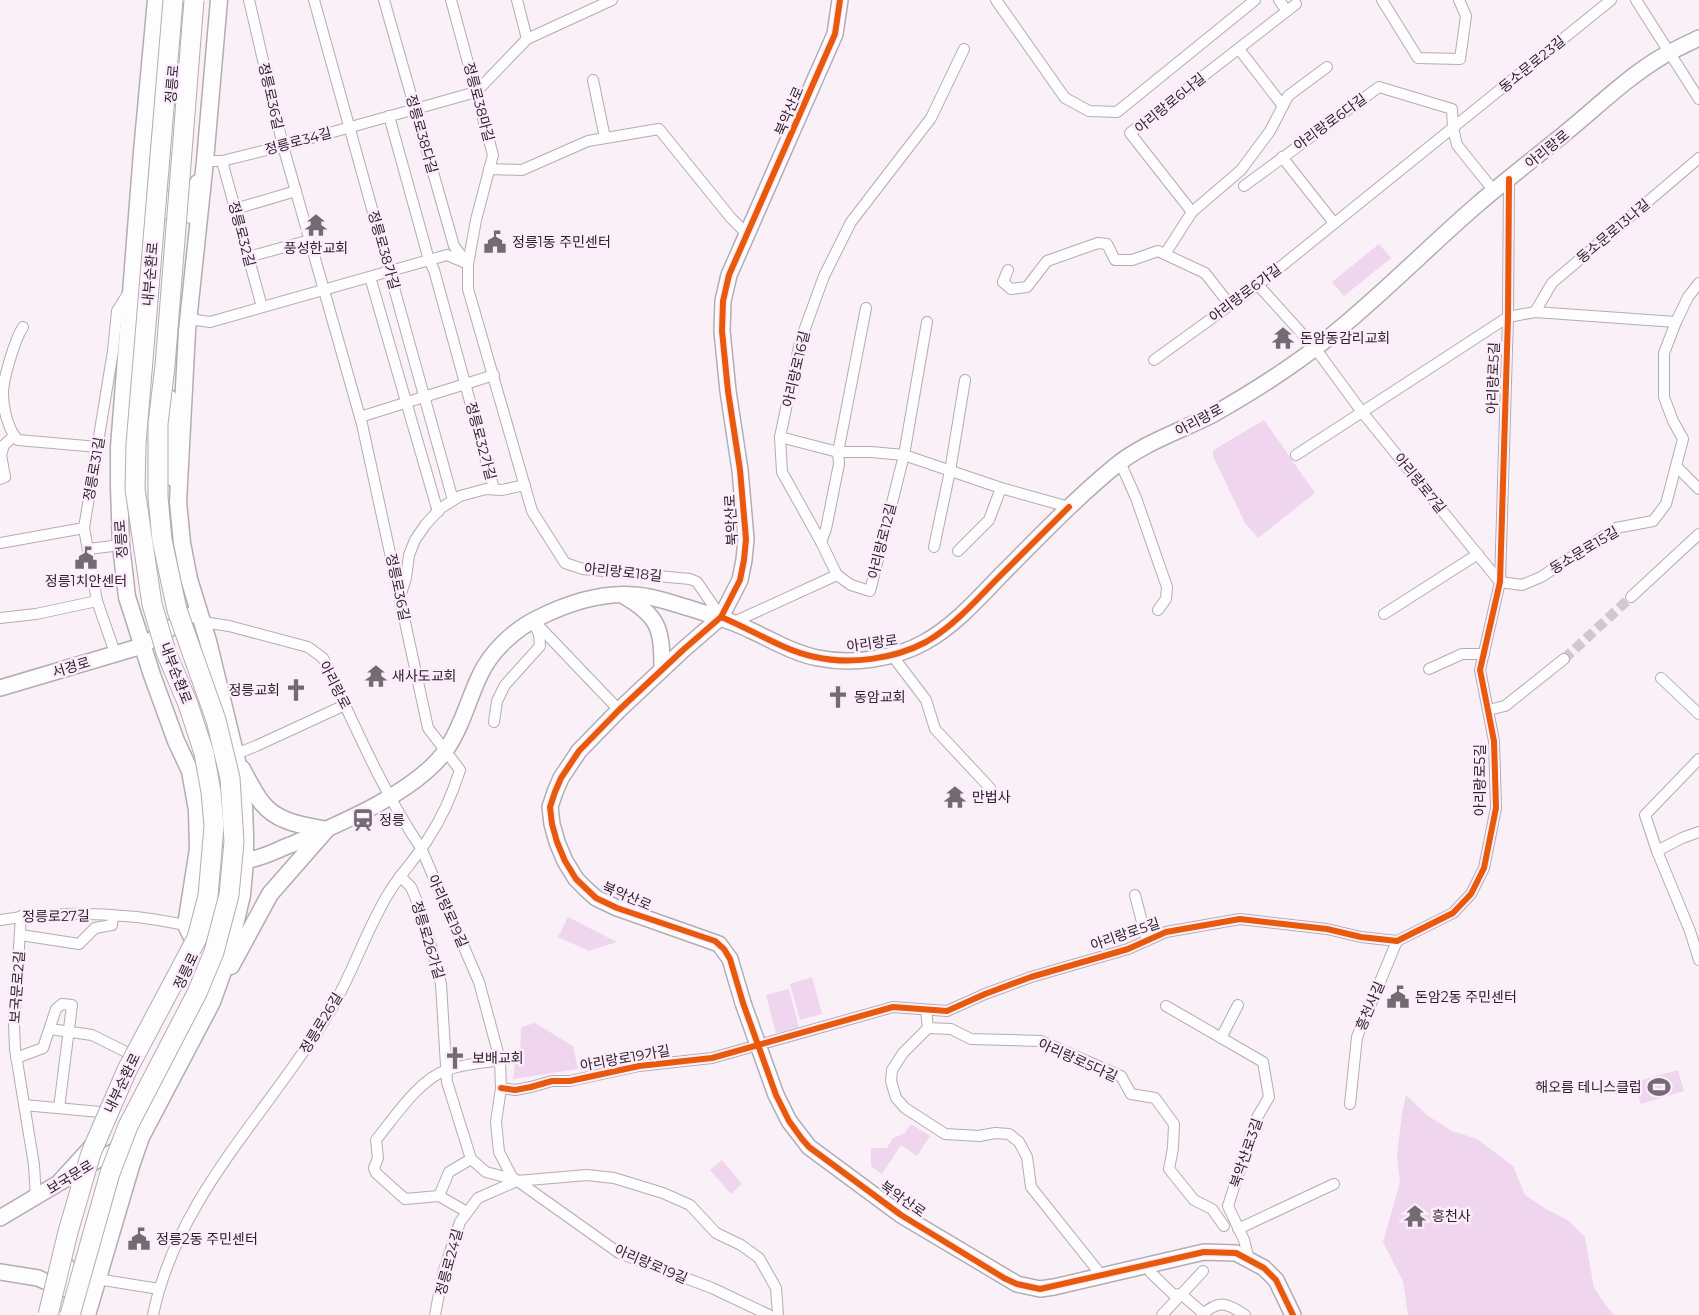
<svg xmlns="http://www.w3.org/2000/svg" width="1699" height="1315" viewBox="0 0 1699 1315" font-family="Montserrat,'Noto Sans KR',sans-serif">
	<style>
		.green { fill: #f0d5ee }
		.lines { fill: none; stroke-linecap: round; stroke-linejoin: round }
		.street-tunnel { stroke: #d0c7cf; stroke-width: 10; stroke-dasharray: 10 5; stroke-linecap: butt }
		.street-casing { stroke: #b4acb3; stroke-width: 12 }
		.secondary-casing { stroke: #b4acb3; stroke-width: 18 }
		.primary-casing { stroke: #b4acb3; stroke-width: 19 }
		.street { stroke: #fefdfe; stroke-width: 10 }
		.secondary { stroke: #fefdfe; stroke-width: 15 }
		.primary { stroke: #fefdfe; stroke-width: 16 }
		.secondary-bridge-casing { stroke: #b4acb3; stroke-width: 18; stroke-linecap: butt }
		.highway-bridge-casing { stroke: #b4acb3; stroke-width: 21; stroke-linecap: butt }
		.secondary-bridge { stroke: #fefdfe; stroke-width: 15 }
		.highway-bridge { stroke: #fefdfe; stroke-width: 19 }
		.cycleway-casing { stroke: #fdecfb; stroke-width: 9 }
		.cycleway { stroke: #e8590c; stroke-width: 6 }
		.labels { text-anchor: middle; stroke-width: 5; stroke-linejoin: round; paint-order: stroke }
		.street-label { font-size: 14px; fill: #2a232a; stroke: #fdecfb }
		.poi-label { font-size: 14px; fill: #2a232a; stroke: #fdecfb; text-anchor: start }
	</style>
	<rect width="100%" height="100%" fill="#f9f0f8"/>
	<!-- green -->
	<g class="green">
		<polygon points="1379,244 1391,258 1344,296 1332,282"/>
		<polygon points="1264,420 1315,493 1258,538 1245,523 1213,456 1213,451 1217,448"/>
		<polygon points="568,917 617,942 589,951 558,937"/>
		<polygon points="812,977 822,1014 800,1020 790,984"/>
		<polygon points="789,989 799,1027 776,1033 766,995"/>
		<polygon points="535,1023 573,1046 578,1069 513,1079 515,1063 520,1053 521,1027"/>
		<polygon points="1678,1070 1684,1091 1641,1104 1635,1082"/>
		<polygon points="1406,1095 1428,1116 1452,1131 1477,1139 1513,1166 1525,1195 1546,1209 1569,1221 1585,1237 1594,1288 1605,1304 1614,1315 1408,1315 1403,1281 1383,1242 1400,1182 1397,1156 1402,1113"/>
		<polygon points="911,1124 930,1136 917,1156 901,1145 882,1174 871,1166 871,1148 887,1148 893,1138 905,1133"/>
		<polygon points="722,1160 742,1184 731,1194 710,1170"/>
	</g>
	<g class="lines">
		<!-- street-tunnel -->
		<polyline class="street-tunnel" points="1564,659 1631,597"/>
		<defs>
			<g id="street">
				<polyline points="314,0 453,500"/>
				<polyline points="384,0 454,246 467,263"/>
				<polyline points="451,0 493,155 476,220 468,264 468,289 532,511 565,563 583,569 690,579 697,582 721,617"/>
				<polyline points="517,0 527,39"/>
				<polyline points="996,0 1065,98 1089,111 1117,112 1255,0"/>
				<polyline points="1279,0 1287,11"/>
				<polyline points="1382,0 1418,58 1460,59 1466,16 1459,0"/>
				<polyline points="1636,0 1699,99"/>
				<polyline points="1239,49 1283,106"/>
				<polyline points="593,80 605,138"/>
				<polyline points="389,116 429,260 434,270 494,489"/>
				<polyline points="1282,157 1334,223"/>
				<polyline points="205,161 222,161 283,146 476,92 527,39 612,0"/>
				<polyline points="222,161 262,307"/>
				<polyline points="489,169 522,170 588,141 659,129 731,218 747,234"/>
				<polyline points="1244,186 1379,87 1452,109 1453,128 1457,145 1494,191"/>
				<polyline points="235,209 296,191"/>
				<polyline points="151,211 199,219"/>
				<polyline points="1192,212 1130,133 1296,4"/>
				<polyline points="1165,254 1192,212 1241,170 1270,131 1288,96 1327,67"/>
				<polyline points="248,257 310,240"/>
				<polyline points="1008,270 1003,282 1011,289 1027,287 1047,261 1098,243 1107,244 1115,260 1132,260 1158,251 1205,273 1230,305"/>
				<polyline points="370,277 438,512"/>
				<polyline points="1258,285 1315,348 1362,412 1500,582 1522,585 1541,577 1616,528 1653,521 1666,504 1683,439 1673,421 1664,397 1664,353 1676,322 1688,297 1699,283"/>
				<polyline points="1535,312 1552,283 1699,158"/>
				<polyline points="189,319 210,322 447,255 468,264"/>
				<path d="M23,327C15,339 3,379 3,393C3,408 8,430 18,440L98,447"/>
				<polyline points="1154,360 1258,285 1611,0"/>
				<polyline points="360,417 494,375"/>
				<polyline points="780,437 838,452 871,452 904,455 1001,488 1069,507"/>
				<polyline points="1296,455 1508,317 1535,312 1676,322"/>
				<polyline points="1120,462 1136,498 1167,587 1166,599 1158,610"/>
				<polyline points="1676,466 1699,489"/>
				<polyline points="0,479 5,477 1,455 4,445 14,436"/>
				<polyline points="821,542 826,529 839,464 838,452 842,432 866,308"/>
				<polyline points="0,543 84,528"/>
				<polyline points="934,547 950,471 965,380"/>
				<polyline points="88,549 121,545"/>
				<polyline points="958,551 989,520 1001,488"/>
				<polyline points="837,575 851,585 870,591 904,455 927,322"/>
				<polyline points="400,597 406,578 409,555 415,540 426,524 441,508 460,496 486,489 502,490 525,485"/>
				<polyline points="1631,597 1699,534"/>
				<polyline points="1384,614 1478,554"/>
				<polyline points="0,618 36,614 97,601"/>
				<polyline points="533,620 619,710"/>
				<path d="M203,622L229,626L308,647L323,658C353,721 382,791 421,848L479,982L500,1060L501,1088L496,1122L499,1152L512,1177L619,1253L712,1288L769,1315"/>
				<polyline points="734,622 837,575 821,542 782,472 780,437 800,342 824,276 851,222 931,118 964,49"/>
				<polyline points="115,653 97,601 84,528 113,351 117,311 129,292"/>
				<polyline points="891,654 926,700 935,729 990,788"/>
				<polyline points="1429,669 1462,654 1484,654"/>
				<polyline points="1661,678 1699,714"/>
				<polyline points="1488,710 1505,706 1564,659"/>
				<polyline points="494,722 497,701 505,685 540,646 539,634 535,626"/>
				<polyline points="236,754 256,746 345,705"/>
				<polyline points="1699,832 1682,838 1657,851 1690,931 1699,960"/>
				<polyline points="1657,851 1645,815 1699,759"/>
				<polyline points="400,876 411,887 423,916 441,984 447,1082 471,1159 486,1172 516,1180"/>
				<polyline points="1135,895 1147,941"/>
				<polyline points="21,916 14,1024 15,1049 34,1165 36,1197"/>
				<path d="M0,920C61,910 126,913 186,925"/>
				<polyline points="21,935 79,944 95,928 112,925 113,916"/>
				<polyline points="1166,1006 1263,1062 1269,1097 1255,1121 1228,1206 1244,1240 1249,1260"/>
				<polyline points="926,1010 928,1028 903,1053 892,1070 891,1081 896,1098 905,1108 945,1134 979,1136 995,1133 1009,1134 1019,1142 1027,1157 1031,1187 1102,1276"/>
				<polyline points="928,1028 951,1029 971,1039 1041,1041 1121,1076 1131,1094 1155,1098 1174,1124 1173,1148 1169,1169 1194,1200 1212,1209 1224,1226"/>
				<polyline points="50,1029 92,1035 138,1058"/>
				<polyline points="1221,1038 1238,1005"/>
				<polyline points="16,1058 43,1048 56,1009 62,1004 72,1005 59,1108"/>
				<polyline points="501,1088 515,1090 531,1087 552,1081 570,1081 639,1066 712,1058 893,1007 947,1011 985,994 1031,977 1128,949 1166,932 1240,919 1327,929 1361,937 1397,941 1453,913 1471,894 1484,868 1496,808 1494,741 1480,670 1500,582 1508,317 1509,179"/>
				<polyline points="1350,1104 1357,1037 1397,941"/>
				<polyline points="24,1105 111,1113"/>
				<polyline points="439,1196 449,1172 471,1159"/>
				<path d="M467,1212L439,1196L405,1199L376,1173L374,1168L378,1158L376,1140C394,1118 419,1079 447,1070C463,1064 483,1063 500,1060"/>
				<polyline points="1238,1229 1334,1184"/>
				<polyline points="1148,1265 1151,1273 1174,1295 1181,1294 1203,1313"/>
				<polyline points="97,1279 159,1289"/>
				<path d="M153,1315C177,1197 269,1112 329,1013C353,974 366,929 390,891C402,872 417,857 428,839C442,818 452,795 460,770L428,728L362,424L283,146L249,0"/>
				<polyline points="435,1315 443,1273 460,1222 478,1198 517,1181 587,1175 614,1178 663,1193 690,1205 716,1233 741,1245 759,1258 776,1288 778,1315"/>
				<polyline points="1162,1315 1203,1271"/>
				<path d="M1202,1315C1219,1299 1227,1303 1245,1315"/>
			</g>
			<g id="secondary">
				<path d="M622,595C659,616 662,628 662,669"/>
				<polyline points="0,688 142,646 199,610"/>
				<path d="M202,850C214,853 235,861 247,860C261,859 277,850 290,845C337,825 417,792 446,750C462,727 468,700 480,675C491,651 515,629 538,618C568,603 602,592 635,595C654,596 671,603 689,608C710,615 730,620 750,630C772,640 793,653 818,658C852,665 895,659 925,642C954,626 978,599 1001,575C1038,538 1074,500 1114,467C1141,444 1180,431 1212,415C1251,393 1292,367 1327,339C1380,297 1427,248 1478,204C1506,180 1536,157 1564,134C1595,109 1624,80 1658,59C1671,51 1685,45 1699,38"/>
				<polyline points="743,1003 730,959 719,944 617,908 596,898 586,889 576,879 565,861 557,842 552,824 550,807 555,792 561,778 579,751 619,710 683,650 721,617 740,580 744,560 746,539 740,470 728,391 722,331 723,301 729,275 835,34 840,0"/>
				<polyline points="776,1095 789,1121 809,1147 901,1215 1017,1284 1040,1289 1054,1287 1204,1252 1236,1253 1264,1268 1276,1280 1293,1315"/>
				<polyline points="0,1218 94,1162 124,1146"/>
				<polyline points="0,1272 38,1278 62,1289"/>
			</g>
			<g id="primary">
				<polyline points="156,0 142,152 119,447 119,487 121,545 127,597 152,675 176,741 190,771 197,810 198,849 186,925 198,950"/>
				<polyline points="170,112 176,127 175,146"/>
				<polyline points="172,198 174,207 186,209 198,183"/>
				<polyline points="169,398 167,445 173,478"/>
				<path d="M231,966L270,894L326,830C303,825 278,823 262,803C254,793 248,780 242,769"/>
				<polyline points="61,1181 92,1147"/>
				<polyline points="67,1267 70,1283 76,1287 88,1285"/>
				<polyline points="87,1315 131,1166 141,1137 212,1002 226,963 242,895 245,861 245,835 244,806 237,761 208,641 189,579 182,543 178,502 187,331 205,161 219,0"/>
			</g>
		</defs>
		<!-- street casing -->
		<use href="#street" class="street-casing"/>
		<!-- secondary casing -->
		<use href="#secondary" class="secondary-casing"/>
		<!-- primary casing -->
		<use href="#primary" class="primary-casing"/>
		<!-- street -->
		<use href="#street" class="street"/>
		<!-- secondary -->
		<use href="#secondary" class="secondary"/>
		<!-- primary -->
		<use href="#primary" class="primary"/>
		<defs>
			<polyline id="secondary-bridge" points="743,1003 776,1095"/>
			<g id="highway-bridge">
				<polyline points="48,1315 68,1232 91,1153 127,1070 197,938 208,896 214,826 211,792 204,753 188,704 166,652 152,604 135,489 136,444 173,0"/>
				<polyline points="70,1315 110,1173 128,1126 197,993 214,952 229,895 234,842 230,778 216,720 177,610 162,540 158,497 158,424 165,366 194,0"/>
			</g>
		</defs>
		<!-- secondary-bridge casing -->
		<use href="#secondary-bridge" class="secondary-bridge-casing"/>
		<!-- highway-bridge casing -->
		<use href="#highway-bridge" class="highway-bridge-casing"/>
		<!-- secondary-bridge -->
		<use href="#secondary-bridge" class="secondary-bridge"/>
		<!-- highway-bridge -->
		<use href="#highway-bridge" class="highway-bridge"/>
		<defs>
			<g id="cycleway">
				<polyline points="840,0 835,34 729,275 723,301 722,331 728,391 740,470 746,539 744,560 740,580 721,617 683,650 619,710 579,751 561,778 555,792 550,807 552,824 557,842 565,861 576,879 596,898 617,908 715,941 724,949 730,959 743,1003 776,1095 789,1121 802,1139 809,1147 901,1215 1004,1278 1017,1284 1040,1289 1204,1252 1236,1253 1264,1268 1276,1280 1293,1315"/>
				<path d="M721,617C753,630 782,650 815,657C850,665 894,659 926,642C952,627 974,603 994,582C1019,557 1044,532 1069,507"/>
				<polyline points="501,1088 515,1090 531,1087 552,1081 570,1081 639,1066 712,1058 893,1007 947,1011 985,994 1031,977 1128,949 1166,932 1240,919 1327,929 1361,937 1397,941 1453,913 1471,894 1484,868 1496,808 1494,741 1480,670 1500,582 1508,317 1509,179"/>
			</g>
		</defs>
		<!-- cycleway casing -->
		<use href="#cycleway" class="cycleway-casing"/>
		<!-- cycleway -->
		<use href="#cycleway" class="cycleway"/>
	</g>
	<!-- icons -->
	<defs>
		<symbol id="temple-bare" viewBox="-9 -9 18 18"><path d="M0-6L5-2H3V0L6.5 2.5H4V6H1.5V3h-3V6H-4V2.5H-6.5L-3 0V-2H-5Z" fill="#726b72" stroke="#fdecfb" stroke-width="2.5" paint-order="stroke"/></symbol>
		<symbol id="civic-bare" viewBox="-9 -9 18 18"><path d="M-.6-6.5H3V-4.5H.6V-3L4-1V1h2V6H-6V1h2V-1L-.6-3ZM-1.2 2.5V6h2.4V2.5Z" fill="#726b72" stroke="#fdecfb" stroke-width="2.5" paint-order="stroke"/></symbol>
		<symbol id="church-bare" viewBox="-9 -9 18 18"><path d="M-1.2-6h2.4v3.5h3.3v2.4h-3.3V6h-2.4V-.1h-3.3v-2.4h3.3Z" fill="#726b72" stroke="#fdecfb" stroke-width="2.5" paint-order="stroke"/></symbol>
		<symbol id="station-bare" viewBox="-9 -9 18 18"><path d="M-3-6H3Q5-6 5-4V2Q5 4 3 4L4.5 6H3L1.5 4h-3L-3 6H-4.5L-3 4Q-5 4-5 2V-4Q-5-6-3-6ZM-3.5-4v3h7v-3ZM-3.5 1v1.5H-2V1ZM2 1v1.5H3.5V1Z" fill="#726b72" stroke="#fdecfb" stroke-width="2.5" paint-order="stroke"/></symbol>
		<symbol id="stadium-bare" viewBox="-9 -9 18 18"><path d="M0-5a6.5 5 0 1 0 0 10a6.5 5 0 1 0 0-10ZM-3.5-1.8h7v3.6h-7Z" fill="#726b72" stroke="#fdecfb" stroke-width="2.5" paint-order="stroke"/></symbol>
	</defs>
	<g fill-rule="evenodd">
		<use href="#temple-bare" x="300" y="209" width="32" height="32"/>
		<use href="#civic-bare" x="479" y="226" width="32" height="32"/>
		<use href="#temple-bare" x="1267" y="322" width="32" height="32"/>
		<use href="#civic-bare" x="70" y="542" width="32" height="32"/>
		<use href="#temple-bare" x="360" y="660" width="32" height="32"/>
		<use href="#church-bare" x="280" y="674" width="32" height="32"/>
		<use href="#church-bare" x="822" y="681" width="32" height="32"/>
		<use href="#temple-bare" x="939" y="781" width="32" height="32"/>
		<use href="#station-bare" x="347" y="804" width="32" height="32"/>
		<use href="#civic-bare" x="1382" y="981" width="32" height="32"/>
		<use href="#church-bare" x="439" y="1042" width="32" height="32"/>
		<use href="#stadium-bare" x="1643" y="1071" width="32" height="32"/>
		<use href="#temple-bare" x="1399" y="1200" width="32" height="32"/>
		<use href="#civic-bare" x="123" y="1223" width="32" height="32"/>
	</g>
	<g class="labels">
		<!-- street labels -->
		<g class="street-label">
			<text transform="translate(1532 64) rotate(-39)" y="5">동소문로23길</text>
			<text transform="translate(172 84) rotate(-85)" y="5">정릉로</text>
			<text transform="translate(271 96) rotate(77)" y="5">정릉로36길</text>
			<text transform="translate(479 102) rotate(75)" y="5">정릉로38마길</text>
			<text transform="translate(1170 103) rotate(-39)" y="5">아리랑로6나길</text>
			<text transform="translate(789 111) rotate(-67)" y="5">북악산로</text>
			<text transform="translate(1330 122) rotate(-36)" y="5">아리랑로6다길</text>
			<text transform="translate(422 134) rotate(74)" y="5">정릉로38다길</text>
			<text transform="translate(298 141) rotate(-15)" y="5">정릉로34길</text>
			<text transform="translate(1547 149) rotate(-39)" y="5">아리랑로</text>
			<text transform="translate(1613 231) rotate(-40)" y="5">동소문로13나길</text>
			<text transform="translate(242 234) rotate(75)" y="5">정릉로32길</text>
			<text transform="translate(384 250) rotate(74)" y="5">정릉로38가길</text>
			<text transform="translate(150 274) rotate(-85)" y="5">내부순환로</text>
			<text transform="translate(1245 293) rotate(-37)" y="5">아리랑로6가길</text>
			<text transform="translate(796 369) rotate(-77)" y="5">아리랑로16길</text>
			<text transform="translate(1493 378) rotate(-88)" y="5">아리랑로5길</text>
			<text transform="translate(1199 420) rotate(-28)" y="5">아리랑로</text>
			<text transform="translate(481 441) rotate(75)" y="5">정릉로32가길</text>
			<text transform="translate(94 469) rotate(-80)" y="5">정릉로31길</text>
			<text transform="translate(1420 483) rotate(51)" y="5">아리랑로7길</text>
			<text transform="translate(731 520) rotate(-93)" y="5">북악산로</text>
			<text transform="translate(121 539) rotate(-94)" y="5">정릉로</text>
			<text transform="translate(882 541) rotate(-76)" y="5">아리랑로12길</text>
			<text transform="translate(1584 550) rotate(-31)" y="5">동소문로15길</text>
			<text transform="translate(623 572) rotate(6)" y="5">아리랑로18길</text>
			<text transform="translate(398 587) rotate(78)" y="5">정릉로36길</text>
			<text transform="translate(872 643) rotate(-8)" y="5">아리랑로</text>
			<text transform="translate(71 667) rotate(-17)" y="5">서경로</text>
			<text transform="translate(176 673) rotate(69)" y="5">내부순환로</text>
			<text transform="translate(335 685) rotate(63)" y="5">아리랑로</text>
			<text transform="translate(1480 780) rotate(-90)" y="5">아리랑로5길</text>
			<text transform="translate(627 896) rotate(23)" y="5">북악산로</text>
			<text transform="translate(448 911) rotate(66)" y="5">아리랑로19길</text>
			<text transform="translate(56 916) rotate(-1)" y="5">정릉로27길</text>
			<text transform="translate(1125 934) rotate(-19)" y="5">아리랑로5길</text>
			<text transform="translate(428 940) rotate(73)" y="5">정릉로26가길</text>
			<text transform="translate(186 971) rotate(-65)" y="5">정릉로</text>
			<text transform="translate(17 987) rotate(-86)" y="5">보국문로2길</text>
			<text transform="translate(1370 1006) rotate(-67)" y="5">흥천사길</text>
			<text transform="translate(321 1023) rotate(-59)" y="5">정릉로26길</text>
			<text transform="translate(625 1058) rotate(-10)" y="5">아리랑로19가길</text>
			<text transform="translate(1078 1060) rotate(24)" y="5">아리랑로5다길</text>
			<text transform="translate(122 1083) rotate(-64)" y="5">내부순환로</text>
			<text transform="translate(1246 1153) rotate(-71)" y="5">북악산로3길</text>
			<text transform="translate(70 1177) rotate(-31)" y="5">보국문로</text>
			<text transform="translate(903 1199) rotate(35)" y="5">북악산로</text>
			<text transform="translate(449 1262) rotate(-75)" y="5">정릉로24길</text>
			<text transform="translate(651 1264) rotate(23)" y="5">아리랑로19길</text>
		</g>
		<!-- poi labels -->
		<g class="poi-label">
			<text x="512" y="247">정릉1동 주민센터</text>
			<text x="316" y="253" text-anchor="middle">풍성한교회</text>
			<text x="1300" y="343">돈암동감리교회</text>
			<text x="86" y="586" text-anchor="middle">정릉1치안센터</text>
			<text x="392" y="681">새사도교회</text>
			<text x="280" y="695" text-anchor="end">정릉교회</text>
			<text x="854" y="702">동암교회</text>
			<text x="972" y="802">만법사</text>
			<text x="379" y="825">정릉</text>
			<text x="1415" y="1002">돈암2동 주민센터</text>
			<text x="472" y="1063">보배교회</text>
			<text x="1642" y="1092" text-anchor="end">해오름 테니스클럽</text>
			<text x="1432" y="1221">흥천사</text>
			<text x="156" y="1244">정릉2동 주민센터</text>
		</g>
	</g>
</svg>
